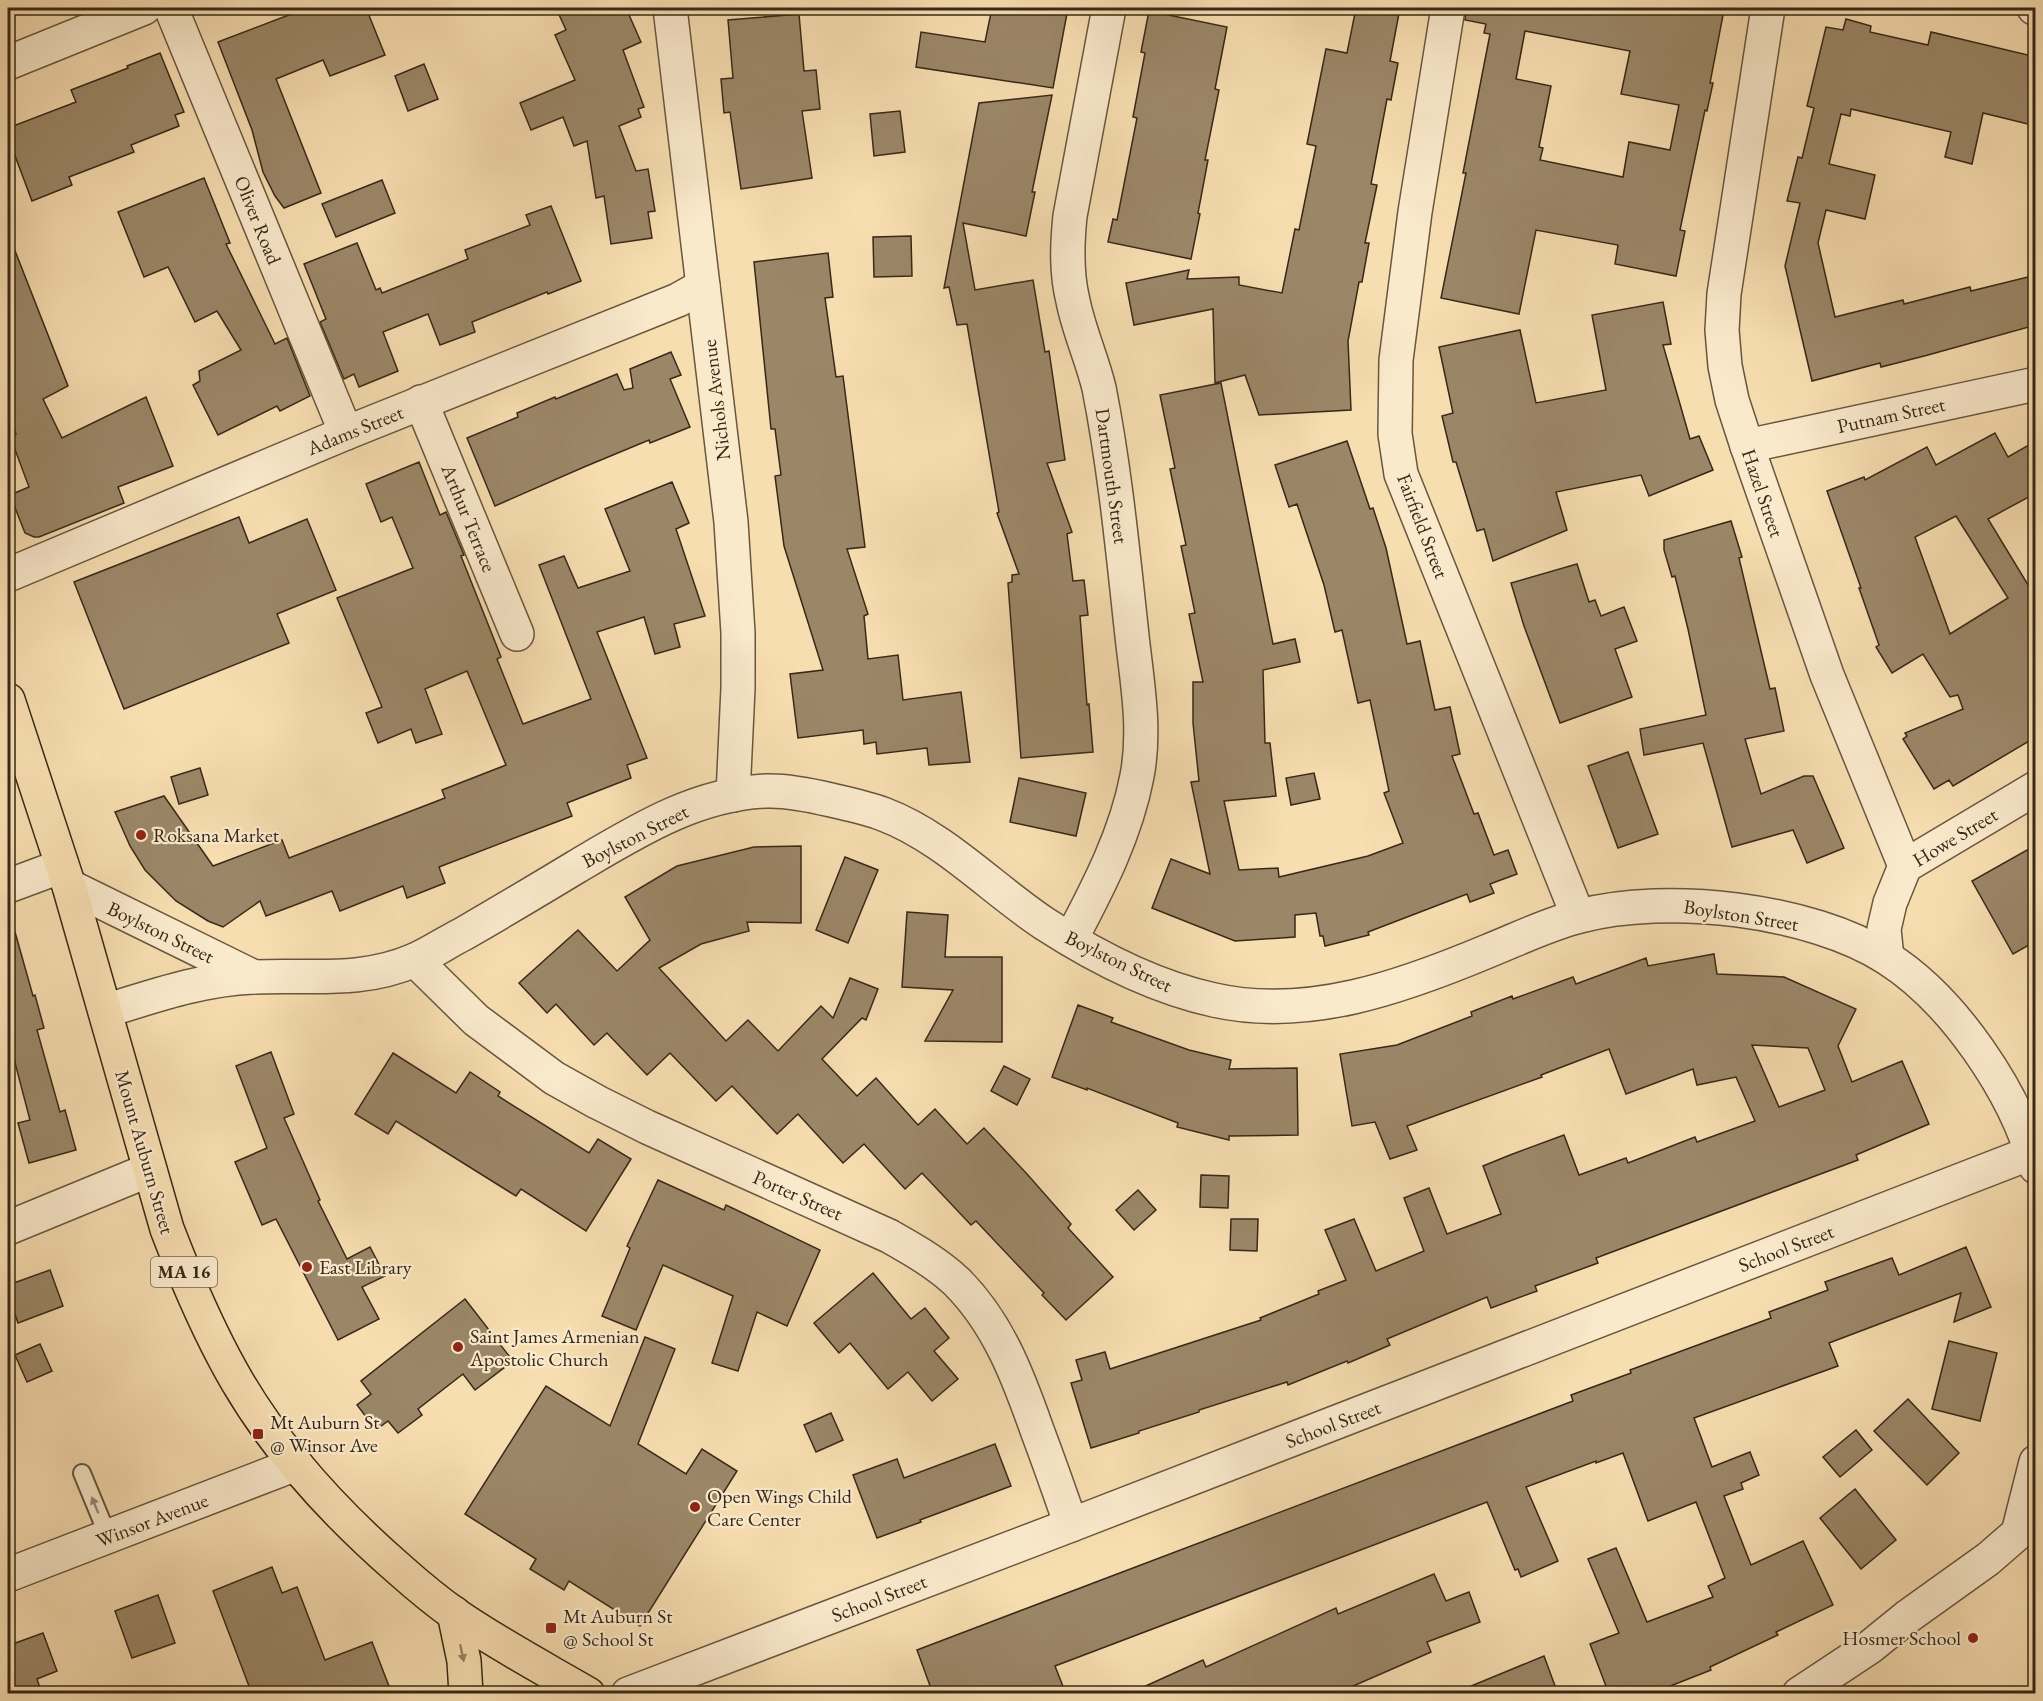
<svg xmlns="http://www.w3.org/2000/svg" width="2043" height="1701" viewBox="0 0 2043 1701" font-family="'EB Garamond',serif">
	<style>
		.building { fill: #9b8768; stroke: #382818; stroke-width: 1.5; fill-rule: evenodd }
		.lines { fill: none; stroke-linecap: round; stroke-linejoin: round }
		.service-casing { stroke: #68563e; stroke-width: 20 }
		.minor-casing { stroke: #68563e; stroke-width: 36 }
		.tertiary-casing { stroke: #68563e; stroke-width: 36 }
		.primary-casing { stroke: #382818; stroke-width: 36 }
		.service { stroke: #faeacc; stroke-width: 16 }
		.minor { stroke: #faeacc; stroke-width: 33 }
		.tertiary { stroke: #faeacc; stroke-width: 33 }
		.primary { stroke: #f7deb1; stroke-width: 33 }
		.oneway { fill: #998972 }
		.oneway2 { fill: #988364 }
		.poi-dot { fill: #8f2418; stroke: #faeacc; stroke-width: 2 }
		.labels { text-anchor: middle; stroke-width: 4.5; stroke-linejoin: round; paint-order: stroke }
		.shield { fill: #faeacc; stroke: #72624e; stroke-width: 1.5 }
		.shield-label { font-size: 18px; font-weight: bold; fill: #382818 }
		.street-label { font-size: 20px; fill: #382818; stroke: #faeacc }
		.poi-label { font-size: 20px; fill: #382818; stroke: #faeacc; text-anchor: start }
	</style>
	<rect width="100%" height="100%" fill="#f7deb1"/>
	<filter id="stains"><feTurbulence type="fractalNoise" baseFrequency=".00333" numOctaves="4"/><feColorMatrix values="0 0 0 0 .2 0 0 0 0 .09 0 0 0 0 .02 0 0 0 .5 -.17"/></filter>
	<radialGradient id="worn" r=".72"><stop offset=".6" stop-color="#630" stop-opacity="0"/><stop offset="1" stop-color="#630" stop-opacity=".3"/></radialGradient>
	<!-- building -->
	<g class="building">
		<polygon points="307,8 366,8 385,55 330,76 323,60 276,79 321,193 284,208 275,196 263,172 252,130 218,42"/>
		<polygon points="556,8 626,8 641,42 623,50 644,107 638,109 641,117 619,126 636,171 648,169 655,211 648,212 652,238 611,244 604,196 596,198 587,141 574,146 563,117 531,130 520,103 575,80 555,35 566,30"/>
		<polygon points="992,8 1068,8 1053,88 916,67 921,32 985,42"/>
		<polygon points="1356,8 1400,8 1390,61 1398,63 1391,100 1387,99 1371,184 1377,185 1365,243 1369,243 1362,282 1359,282 1348,341 1351,410 1259,415 1245,375 1215,383 1213,309 1134,325 1126,283 1189,270 1187,279 1239,277 1239,285 1282,293 1295,229 1299,230 1316,146 1307,144 1326,49 1347,53"/>
		<path d="M1466,8H1709L1724,10L1710,83H1713L1707,111L1705,110L1680,230L1685,231L1676,276L1615,264L1618,245L1536,230L1519,314L1441,298L1466,173H1463L1490,34L1484,33L1486,24L1465,20ZM1525,31L1630,51L1621,94L1679,105L1670,150L1629,142L1623,177L1540,160L1543,148L1539,147L1551,86L1516,79Z"/>
		<polygon points="1149,11 1227,27 1215,89 1219,90 1205,160 1208,160 1198,213 1200,214 1191,259 1108,242 1113,219 1117,220 1137,118 1133,117 1145,53 1141,52"/>
		<polygon points="799,14 804,71 816,70 820,109 802,111 812,178 741,189 730,112 724,113 721,79 733,78 728,20"/>
		<polygon points="1846,19 1871,26 1870,32 1928,45 1931,32 2036,57 2036,126 1983,113 1972,164 1945,157 1951,132 1851,109 1850,116 1841,114 1829,164 1875,175 1865,219 1826,210 1818,243 1835,317 1903,300 1904,304 1970,287 1971,291 2036,275 2036,325 1928,355 1881,367 1880,363 1812,381 1785,266 1800,203 1787,201 1798,157 1802,158 1814,108 1807,106 1826,27 1843,30"/>
		<polygon points="160,53 184,112 175,115 179,126 131,145 134,152 69,177 72,185 32,201 8,137 8,128 76,102 71,90 128,68 127,66"/>
		<polygon points="424,64 438,99 408,111 395,76"/>
		<polygon points="1052,95 1032,192 1035,192 1026,236 963,223 975,290 1033,280 1045,352 1049,351 1065,460 1047,463 1072,532 1067,534 1073,581 1084,580 1088,615 1080,616 1087,705 1089,704 1093,752 1021,758 1008,583 1012,582 1012,575 1019,574 997,513 999,512 967,324 957,325 949,287 944,288 979,103"/>
		<polygon points="900,111 905,152 874,156 870,114"/>
		<polygon points="204,178 230,243 226,244 275,344 287,338 310,396 280,411 277,406 218,435 193,385 200,381 199,371 241,350 217,311 195,322 168,267 144,277 118,212"/>
		<polygon points="382,180 395,213 336,237 322,204"/>
		<polygon points="551,206 581,281 548,294 547,292 472,322 475,332 440,345 428,314 383,332 398,371 359,387 354,374 344,379 320,322 326,319 304,264 357,243 376,290 380,288 382,293 468,259 465,250 530,225 526,215"/>
		<polygon points="911,236 912,276 874,277 873,237"/>
		<polygon points="10,238 68,386 43,399 62,438 146,397 173,466 118,487 124,503 39,537 34,537 25,533 10,495 29,487 10,436 16,434 8,411 8,239"/>
		<polygon points="828,253 833,297 825,298 836,377 843,376 865,547 847,549 868,614 864,616 868,659 898,655 903,700 961,692 970,762 929,765 927,748 877,754 876,742 864,744 863,730 798,738 790,674 823,670 784,546 775,476 781,475 775,429 771,429 754,262"/>
		<polygon points="1663,302 1671,344 1663,345 1690,439 1699,436 1713,470 1649,496 1641,475 1556,492 1567,530 1493,561 1484,529 1477,531 1456,462 1453,462 1442,416 1453,413 1439,347 1520,330 1536,403 1606,390 1592,315"/>
		<polygon points="671,352 681,375 670,379 690,427 650,443 649,440 584,467 495,506 467,438 518,417 517,413 555,397 556,399 617,374 624,390 633,388 630,369"/>
		<polygon points="1221,383 1273,644 1295,639 1300,662 1263,670 1265,743 1270,743 1276,796 1224,801 1239,870 1278,868 1279,877 1368,856 1403,843 1384,793 1389,791 1370,700 1358,703 1342,630 1335,632 1324,585 1297,504 1289,507 1275,465 1347,441 1370,509 1373,508 1386,548 1407,644 1420,641 1435,710 1450,707 1460,754 1452,756 1474,814 1478,813 1494,855 1508,850 1517,874 1490,884 1494,893 1470,902 1467,894 1368,932 1369,935 1325,946 1323,936 1320,936 1316,913 1295,915 1295,937 1235,941 1152,908 1171,859 1210,874 1191,782 1199,781 1193,723 1193,682 1203,682 1189,614 1195,613 1181,546 1186,545 1170,469 1175,468 1160,395"/>
		<path d="M1995,433L2008,457L2036,441V493L1988,519L2036,598V737L1953,786L1949,780L1934,789L1903,739L1907,736L1905,733L1963,709L1958,695L1950,697L1923,654L1892,673L1876,647L1879,645L1859,588H1861L1827,491L1864,477L1865,480L1927,447L1936,465ZM1956,516L2008,598L1950,634L1915,537Z"/>
		<polygon points="419,462 440,515 446,512 464,555 461,556 501,657 497,659 523,724 591,699 539,565 564,556 578,588 630,571 605,509 672,482 689,523 676,529 705,616 674,624 680,647 655,654 644,617 597,632 647,758 627,765 631,778 567,803 572,816 439,867 445,883 407,898 403,886 340,911 332,891 266,916 260,901 223,927 208,921 176,901 145,870 130,846 115,812 164,796 213,866 282,840 289,858 445,798 442,790 506,765 467,671 425,689 442,734 416,743 411,729 378,743 366,713 382,707 337,598 413,568 392,517 381,522 366,484"/>
		<polygon points="239,517 249,543 307,519 336,590 277,614 289,643 124,709 74,582"/>
		<polygon points="1731,521 1742,557 1739,558 1770,689 1775,688 1784,731 1745,739 1761,794 1804,776 1813,776 1844,848 1807,863 1793,830 1732,847 1703,743 1644,755 1640,729 1706,715 1688,629 1675,576 1672,577 1664,550 1664,540"/>
		<polygon points="1577,564 1589,602 1595,600 1601,616 1624,607 1637,641 1615,649 1632,697 1560,723 1524,626 1511,583"/>
		<polygon points="1628,752 1658,834 1618,848 1588,766"/>
		<polygon points="200,768 208,795 179,804 171,777"/>
		<polygon points="1314,773 1320,799 1291,805 1286,778"/>
		<polygon points="1019,778 1086,793 1076,836 1010,822"/>
		<polygon points="2036,845 2036,941 2013,954 1972,881"/>
		<polygon points="801,846 801,923 747,922 749,931 701,944 659,968 726,1041 748,1020 778,1051 821,1006 833,1018 850,978 878,989 866,1020 862,1018 822,1059 857,1096 876,1078 918,1125 935,1109 967,1144 984,1128 1027,1174 1071,1224 1068,1228 1113,1277 1066,1320 1042,1295 1044,1293 976,1221 971,1225 922,1173 905,1189 864,1144 843,1163 798,1114 777,1134 732,1086 716,1101 670,1053 647,1075 607,1033 594,1045 556,1004 547,1013 519,983 578,930 617,971 650,940 625,897 677,866 754,847"/>
		<polygon points="845,857 878,870 848,943 816,930"/>
		<polygon points="907,912 948,915 945,957 1002,957 1002,1042 925,1041 953,990 902,987"/>
		<polygon points="15,932 33,996 35,995 44,1028 37,1030 60,1112 65,1110 76,1150 29,1163 18,1123 30,1120 8,1036 8,933"/>
		<path d="M1714,954L1717,974L1784,977L1856,1009L1838,1046L1852,1082L1902,1061L1929,1124L1856,1155L1858,1160L1596,1258L1598,1263L1535,1286L1537,1291L1491,1308L1487,1297L1387,1339L1390,1345L1348,1363L1347,1361L1288,1385L1287,1382L1199,1410V1412L1139,1431V1433L1091,1448L1071,1383L1082,1380L1076,1360L1105,1352L1110,1369L1261,1320L1260,1318L1319,1294L1318,1291L1346,1280L1325,1230L1354,1219L1376,1271L1424,1251L1404,1198L1429,1188L1447,1234L1501,1214L1483,1166L1510,1155L1564,1135L1579,1175L1626,1158L1628,1163L1695,1137L1697,1142L1755,1121L1736,1077L1697,1085L1693,1069L1626,1094L1609,1049L1541,1075L1542,1077L1407,1126L1417,1150L1390,1159L1375,1122L1352,1126L1340,1054L1397,1045L1472,1016L1471,1012L1512,996L1513,999L1573,977L1576,984L1646,958L1648,966ZM1752,1045L1808,1048L1825,1090L1779,1107Z"/>
		<polygon points="1078,1005 1113,1018 1111,1022 1189,1050 1231,1060 1229,1069 1297,1068 1298,1135 1229,1136 1229,1140 1177,1127 1178,1123 1087,1088 1087,1090 1052,1077"/>
		<polygon points="271,1052 294,1114 284,1118 320,1200 318,1201 347,1259 370,1247 385,1276 362,1287 379,1319 338,1340 276,1219 262,1225 235,1162 267,1148 236,1066"/>
		<polygon points="393,1053 456,1093 470,1072 500,1092 498,1096 589,1153 598,1139 631,1159 586,1231 521,1189 516,1196 396,1121 388,1134 355,1114"/>
		<polygon points="1004,1066 1030,1079 1017,1105 991,1091"/>
		<polygon points="1201,1175 1229,1176 1228,1208 1200,1207"/>
		<polygon points="658,1180 724,1210 726,1205 820,1250 787,1326 757,1312 738,1371 712,1363 733,1296 663,1265 636,1330 602,1316 630,1248 627,1246"/>
		<polygon points="1138,1190 1156,1210 1134,1230 1116,1210"/>
		<polygon points="1231,1219 1258,1219 1257,1251 1230,1250"/>
		<polygon points="1966,1247 1991,1307 1954,1322 1961,1293 1829,1343 1838,1366 1694,1418 1712,1467 1750,1452 1759,1475 1741,1483 1743,1489 1724,1496 1751,1565 1803,1541 1833,1605 1776,1632 1778,1635 1710,1667 1711,1670 1650,1694 1609,1694 1590,1644 1619,1633 1588,1559 1616,1548 1647,1622 1713,1597 1708,1586 1725,1578 1696,1502 1648,1521 1623,1453 1596,1463 1596,1461 1526,1487 1558,1561 1521,1577 1518,1569 1515,1570 1487,1502 1055,1666 1066,1694 933,1694 917,1650 1573,1401 1571,1395 1631,1373 1630,1370 1771,1318 1769,1312 1828,1290 1825,1282 1892,1258 1899,1275"/>
		<polygon points="50,1270 63,1306 18,1323 8,1294 8,1285"/>
		<polygon points="873,1273 911,1319 925,1308 949,1338 934,1351 958,1379 932,1401 908,1372 888,1389 850,1343 839,1353 814,1323"/>
		<polygon points="465,1299 513,1361 475,1390 463,1374 418,1409 422,1415 398,1433 388,1421 376,1430 357,1405 371,1394 361,1381"/>
		<polygon points="645,1337 675,1349 638,1444 686,1474 702,1449 737,1471 640,1626 569,1581 564,1590 530,1569 536,1559 465,1514 546,1386 610,1426"/>
		<polygon points="1949,1341 1997,1353 1980,1421 1932,1409"/>
		<polygon points="40,1344 52,1371 27,1382 15,1355"/>
		<polygon points="1908,1399 1959,1453 1927,1485 1874,1431"/>
		<polygon points="831,1413 843,1440 816,1452 804,1425"/>
		<polygon points="1856,1430 1872,1450 1840,1477 1823,1457"/>
		<polygon points="995,1444 1011,1486 920,1520 921,1522 877,1538 853,1475 897,1459 904,1478"/>
		<polygon points="1855,1489 1896,1540 1861,1569 1820,1518"/>
		<polygon points="272,1567 282,1593 297,1587 325,1660 372,1642 392,1694 252,1694 213,1591"/>
		<polygon points="1434,1574 1446,1601 1469,1592 1480,1622 1427,1642 1431,1652 1335,1694 1128,1694 1203,1660 1206,1667 1336,1608 1338,1614"/>
		<polygon points="158,1595 175,1643 132,1658 115,1611"/>
		<polygon points="43,1633 57,1671 37,1679 42,1694 8,1694 8,1657 14,1655 10,1645"/>
		<polygon points="1544,1656 1558,1694 1459,1694 1459,1691"/>
	</g>
	<g class="lines">
		<defs>
			<polyline id="service" points="82,1473 108,1536"/>
			<g id="minor">
				<polyline points="171,8 346,433"/>
				<polyline points="670,8 731,522 738,633 738,688 733,795"/>
				<polyline points="1448,8 1415,212 1396,360 1395,434 1401,474 1578,916"/>
				<polyline points="1768,8 1724,294 1722,330 1725,366 1732,400 1747,446 1827,675 1905,866 1890,903 1884,929 1887,958"/>
				<polyline points="421,402 517,634"/>
				<polyline points="1747,446 2036,384"/>
				<polyline points="8,575 346,433 678,300 703,286"/>
				<polyline points="1905,866 2036,788"/>
				<polyline points="8,886 62,866"/>
				<polyline points="69,886 254,977"/>
				<path d="M1071,939C1099,886 1126,834 1137,776C1146,729 1137,682 1132,636C1123,553 1115,469 1099,388C1092,359 1079,331 1073,301C1066,273 1067,245 1070,216L1109,8"/>
				<path d="M415,960L476,1020L554,1078L597,1102L647,1127L889,1236C912,1249 937,1263 957,1282C998,1323 1018,1376 1037,1430C1049,1462 1060,1493 1071,1525"/>
				<path d="M105,1011C154,996 202,979 253,977C311,974 359,984 415,960C431,953 447,942 463,934C501,912 538,890 576,867C635,832 695,794 766,791C787,790 810,795 831,800C848,804 867,808 883,814C944,837 992,889 1045,924C1096,957 1154,987 1214,1000C1307,1021 1402,987 1488,951C1518,939 1548,924 1580,916C1667,893 1810,909 1887,958C1953,1000 2015,1091 2036,1167"/>
				<polyline points="8,1228 149,1170"/>
				<polyline points="8,1575 296,1464"/>
				<polyline points="1799,1694 1870,1647 1907,1617 1988,1559 2018,1533 2036,1462"/>
			</g>
			<g id="tertiary">
				<polyline points="2034,8 2036,8"/>
				<polyline points="8,63 144,8"/>
				<polyline points="628,1694 1071,1525 2036,1151"/>
			</g>
			<g id="primary">
				<path d="M8,700L69,886L167,1229C187,1281 209,1333 237,1381C279,1453 337,1515 399,1569C417,1585 436,1601 456,1615C498,1644 543,1668 588,1694"/>
				<polyline points="454,1613 464,1661 466,1694"/>
			</g>
		</defs>
		<!-- service casing -->
		<use href="#service" class="service-casing"/>
		<!-- minor casing -->
		<use href="#minor" class="minor-casing"/>
		<!-- tertiary casing -->
		<use href="#tertiary" class="tertiary-casing"/>
		<!-- primary casing -->
		<use href="#primary" class="primary-casing"/>
		<!-- service -->
		<use href="#service" class="service"/>
		<!-- minor -->
		<use href="#minor" class="minor"/>
		<!-- tertiary -->
		<use href="#tertiary" class="tertiary"/>
		<!-- primary -->
		<use href="#primary" class="primary"/>
	</g>
	<!-- one-way arrows -->
	<defs><path id="oneway-solid" d="M-6-.8H1V-3.2L6.5 0L1 3.2V.8H-6Z" transform="scale(1.5)"/></defs>
	<use class="oneway" href="#oneway-solid" transform="translate(95 1505) rotate(-112)"/>
	<use class="oneway2" href="#oneway-solid" transform="translate(462 1653) rotate(78)"/>
	<!-- markers -->
	<g class="poi-dot">
		<circle cx="141" cy="835" r="6"/>
		<circle cx="307" cy="1267" r="6"/>
		<circle cx="458" cy="1347" r="6"/>
		<rect x="252" y="1428" width="12" height="12" rx="3"/>
		<circle cx="695" cy="1507" r="6"/>
		<rect x="545" y="1622" width="12" height="12" rx="3"/>
		<circle cx="1973" cy="1638" r="6"/>
	</g>
	<g class="labels">
		<!-- shield labels -->
		<rect class="shield" x="151" y="1257" width="66" height="30" rx="4.5"/>
		<g class="shield-label">
			<text x="184" y="1278">MA 16</text>
		</g>
		<!-- street labels -->
		<g class="street-label">
			<text transform="translate(258 220) rotate(68)" y="7">Oliver Road</text>
			<text transform="translate(716 400) rotate(-97)" y="7">Nichols Avenue</text>
			<text transform="translate(1891 415) rotate(-12)" y="7">Putnam Street</text>
			<text transform="translate(355 430) rotate(-22)" y="7">Adams Street</text>
			<text transform="translate(1112 476) rotate(82)" y="7">Dartmouth Street</text>
			<text transform="translate(1763 493) rotate(71)" y="7">Hazel Street</text>
			<text transform="translate(469 518) rotate(68)" y="7">Arthur Terrace</text>
			<text transform="translate(1423 526) rotate(69)" y="7">Fairfield Street</text>
			<text transform="translate(635 836) rotate(-27)" y="7">Boylston Street</text>
			<text transform="translate(1955 837) rotate(-31)" y="7">Howe Street</text>
			<text transform="translate(1741 915) rotate(9)" y="7">Boylston Street</text>
			<text transform="translate(161 932) rotate(26)" y="7">Boylston Street</text>
			<text transform="translate(1119 961) rotate(26)" y="7">Boylston Street</text>
			<text transform="translate(145 1152) rotate(74)" y="7">Mount Auburn Street</text>
			<text transform="translate(798 1195) rotate(24)" y="7">Porter Street</text>
			<text transform="translate(1786 1248) rotate(-21)" y="7">School Street</text>
			<text transform="translate(1333 1424) rotate(-21)" y="7">School Street</text>
			<text transform="translate(152 1520) rotate(-21)" y="7">Winsor Avenue</text>
			<text transform="translate(879 1598) rotate(-21)" y="7">School Street</text>
		</g>
		<!-- poi labels -->
		<g class="poi-label">
			<text x="153" y="842">Roksana Market</text>
			<text x="319" y="1274">East Library</text>
			<text x="470" y="1343">Saint James Armenian<tspan x="470" dy="23">Apostolic Church</tspan></text>
			<text x="270" y="1429">Mt Auburn St<tspan x="270" dy="23">@ Winsor Ave</tspan></text>
			<text x="707" y="1503">Open Wings Child<tspan x="707" dy="23">Care Center</tspan></text>
			<text x="563" y="1623">Mt Auburn St<tspan x="563" dy="23">@ School St</tspan></text>
			<text x="1961" y="1645" text-anchor="end">Hosmer School</text>
		</g>
	</g>
	<!-- margin -->
	<rect width="2043" height="1701" fill="none" stroke="#f7deb1" stroke-width="30"/>
	<rect x="9" y="9" width="2025" height="1683" fill="none" stroke="#382818" stroke-width="3"/>
	<rect x="15" y="15" width="2013" height="1671" fill="none" stroke="#382818" stroke-width="1.5"/>
	<rect width="100%" height="100%" filter="url(#stains)"/>
	<rect width="100%" height="100%" fill="url(#worn)"/>
</svg>
